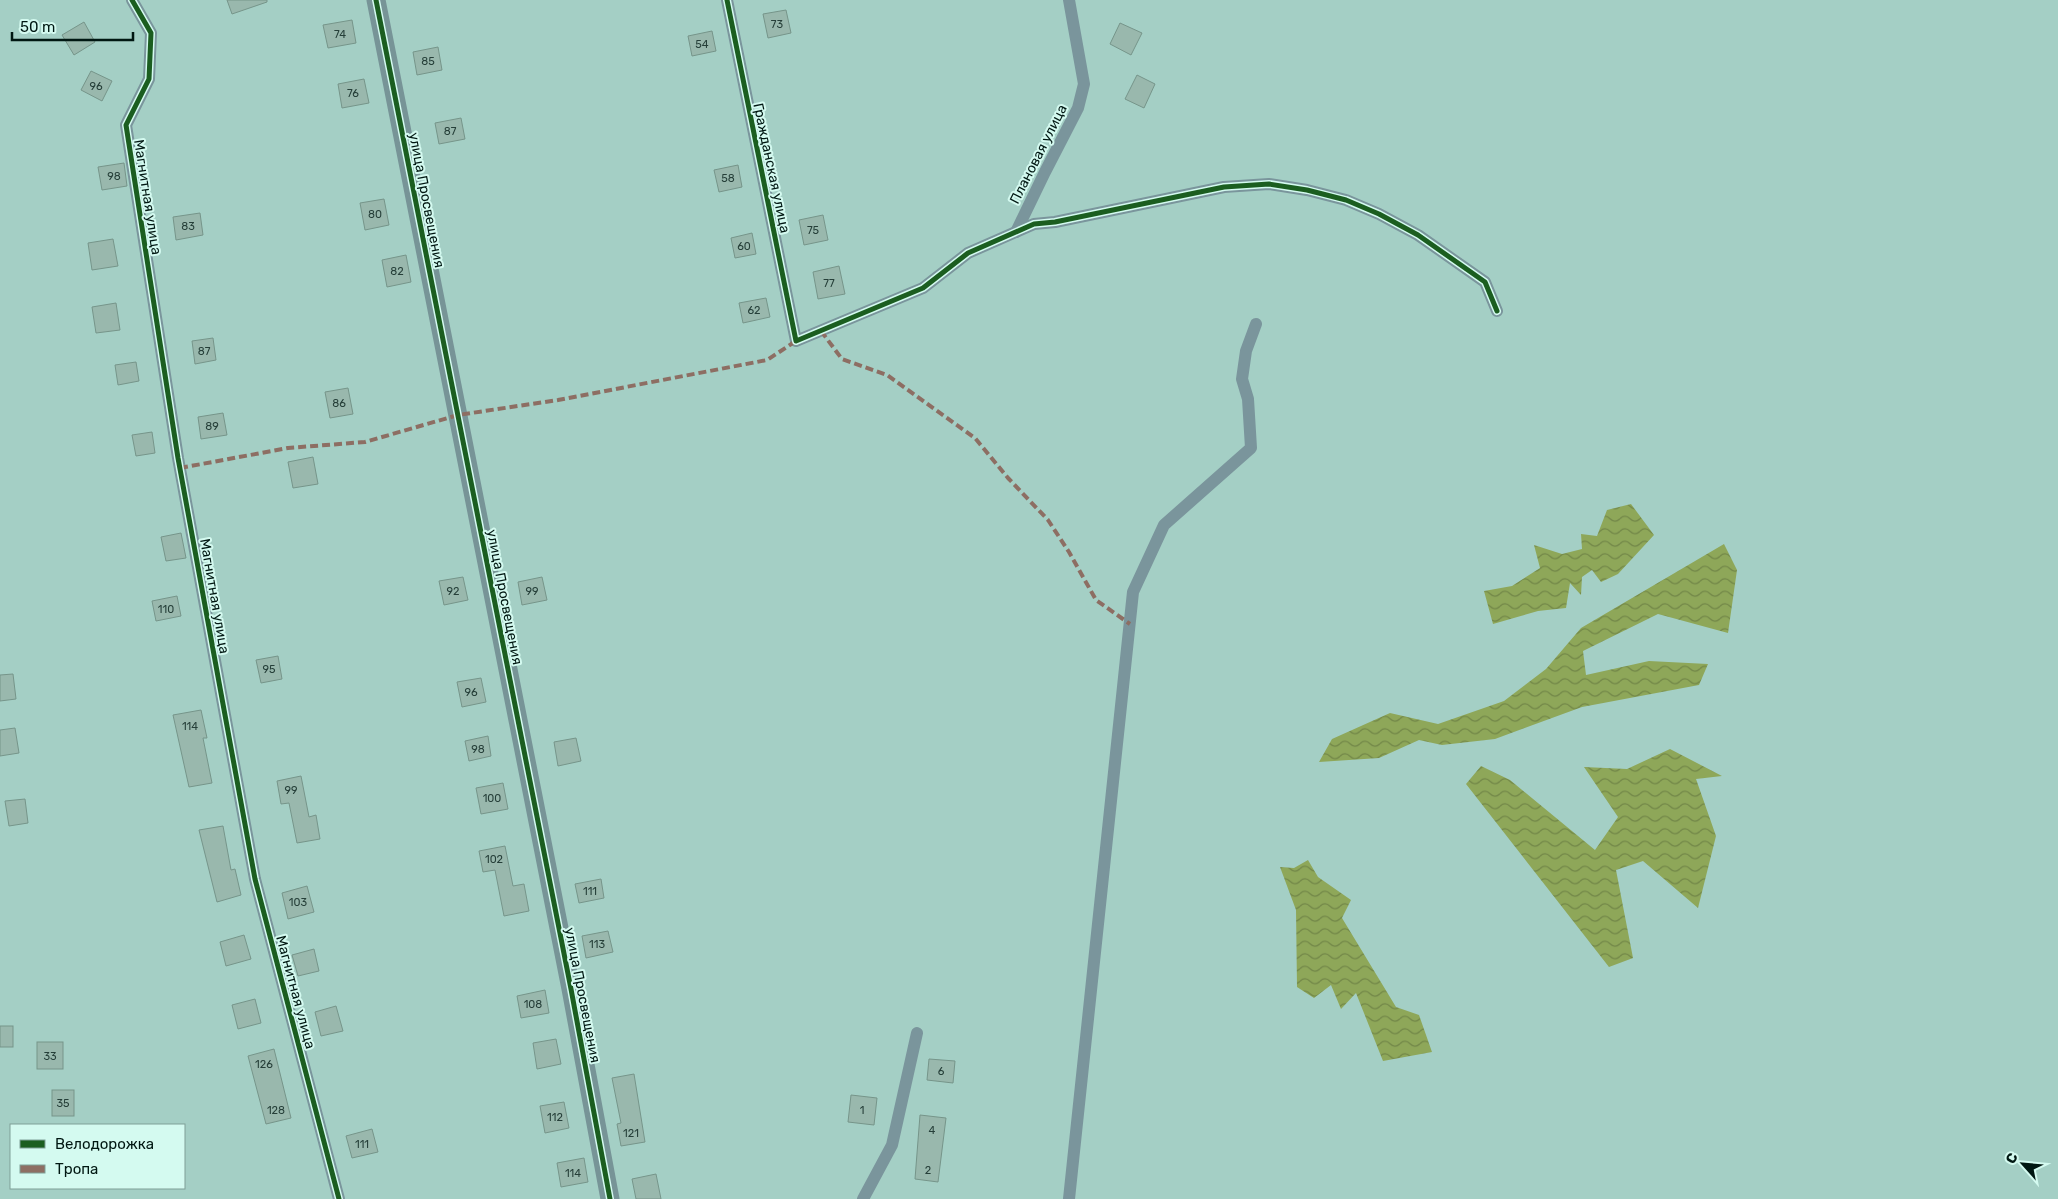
<svg xmlns="http://www.w3.org/2000/svg" width="2058" height="1199" viewBox="0 0 2058 1199" font-family="Rubik,sans-serif">
	<style>
		.water { fill: url(#water-waves) }
		.building { fill: #99b8ad; stroke: #76958a }
		.lines { fill: none; stroke-linecap: round; stroke-linejoin: round }
		.street { stroke: #7a959c; stroke-width: 12 }
		.secondary { stroke: #779497; stroke-width: 19 }
		.quiet { stroke: #8d6e63; stroke-width: 4; stroke-dasharray: 8 4; stroke-linecap: butt }
		.cycleway-casing { stroke: #d4faf0; stroke-width: 8 }
		.cycleway { stroke: #1b5e20; stroke-width: 5 }
		.labels { text-anchor: middle; stroke-width: 4; stroke-linejoin: round; paint-order: stroke }
		.number-label { font-size: 11px; fill: #263f39 }
		.street-label { font-size: 14px; fill: #001712; stroke: #d4faf0 }
	</style>
	<defs>
		<pattern id="water-waves" width="16" height="10" patternUnits="userSpaceOnUse" patternTransform="scale(1.25)"><rect width="16" height="10" fill="#8ea759"/><path d="M0 5q4-4 8 0t8 0" fill="none" stroke="#728748"/></pattern>
	</defs>
	<rect width="100%" height="100%" fill="#a4cfc5"/>
	<!-- water -->
	<g class="water">
		<polygon points="1631,504 1654,535 1618,574 1601,582 1592,570 1582,577 1581,595 1570,583 1566,608 1538,611 1493,624 1484,591 1512,586 1540,568 1534,545 1562,554 1582,549 1581,534 1597,536 1607,510"/>
		<polygon points="1724,544 1737,570 1728,633 1658,614 1583,651 1586,675 1649,661 1708,664 1699,685 1582,707 1495,739 1442,745 1419,740 1379,758 1319,762 1332,739 1390,713 1438,724 1504,701 1546,669 1581,628"/>
		<polygon points="1670,749 1722,776 1696,779 1716,836 1698,908 1643,861 1616,870 1633,958 1609,967 1466,784 1481,766 1510,780 1595,850 1618,817 1584,767 1627,769"/>
		<polygon points="1308,860 1318,877 1351,900 1342,918 1396,1007 1419,1015 1432,1052 1383,1061 1356,993 1341,1009 1331,985 1314,998 1297,987 1296,910 1280,867 1294,868"/>
	</g>
	<!-- building -->
	<g class="building">
		<polygon points="227,0 267,0 267,2 232,14"/>
		<polygon points="786,10 791,33 768,38 763,14"/>
		<polygon points="352,20 356,43 328,48 323,25"/>
		<polygon points="84,22 95,42 74,55 62,35"/>
		<polygon points="1120,23 1142,33 1131,55 1110,44"/>
		<polygon points="712,31 716,51 692,56 688,36"/>
		<polygon points="438,47 442,70 417,75 413,52"/>
		<polygon points="91,71 112,81 102,101 81,90"/>
		<polygon points="1137,75 1155,84 1144,108 1125,99"/>
		<polygon points="364,79 369,103 342,108 338,84"/>
		<polygon points="461,118 465,139 439,144 435,123"/>
		<polygon points="124,163 127,186 102,190 98,167"/>
		<polygon points="738,165 742,187 719,192 714,170"/>
		<polygon points="384,199 389,225 365,230 360,203"/>
		<polygon points="200,213 203,235 176,240 173,217"/>
		<polygon points="823,215 828,240 804,245 799,220"/>
		<polygon points="752,233 756,254 735,258 731,238"/>
		<polygon points="113,239 118,266 92,270 88,243"/>
		<polygon points="406,255 411,282 387,287 382,260"/>
		<polygon points="839,266 845,294 818,299 813,272"/>
		<polygon points="766,298 770,317 743,323 739,303"/>
		<polygon points="116,303 120,330 96,333 92,307"/>
		<polygon points="213,338 216,360 195,364 192,341"/>
		<polygon points="136,362 139,381 118,385 115,365"/>
		<polygon points="348,388 353,414 330,418 325,392"/>
		<polygon points="223,413 227,435 201,439 198,417"/>
		<polygon points="152,432 155,453 136,456 132,435"/>
		<polygon points="313,457 318,484 293,488 288,462"/>
		<polygon points="181,533 186,558 166,561 161,537"/>
		<polygon points="463,577 468,600 444,605 439,581"/>
		<polygon points="542,577 547,600 522,605 518,582"/>
		<polygon points="177,596 181,616 156,621 152,601"/>
		<polygon points="278,656 282,679 261,683 256,660"/>
		<polygon points="13,674 16,699 0,701 0,675"/>
		<polygon points="481,678 486,702 462,707 457,682"/>
		<polygon points="201,710 207,738 203,738 212,783 189,787 173,715"/>
		<polygon points="15,728 19,753 0,756 0,730"/>
		<polygon points="488,736 491,756 469,761 465,741"/>
		<polygon points="576,738 581,761 558,766 554,742"/>
		<polygon points="301,776 309,817 316,815 320,839 297,843 289,803 281,804 277,781"/>
		<polygon points="503,783 508,809 481,814 476,788"/>
		<polygon points="25,799 28,823 9,826 5,801"/>
		<polygon points="223,826 231,870 235,869 241,895 217,902 199,830"/>
		<polygon points="505,846 513,886 524,884 529,911 504,916 495,870 483,872 479,851"/>
		<polygon points="601,879 604,898 579,903 575,884"/>
		<polygon points="307,886 314,912 288,919 282,893"/>
		<polygon points="608,931 613,952 586,958 582,936"/>
		<polygon points="244,935 251,959 226,966 220,942"/>
		<polygon points="314,949 319,971 298,976 292,955"/>
		<polygon points="545,990 549,1013 521,1018 517,996"/>
		<polygon points="255,999 261,1023 238,1029 232,1005"/>
		<polygon points="336,1006 343,1031 321,1036 315,1012"/>
		<rect x="0" y="1026" width="13" height="21"/>
		<polygon points="556,1039 561,1064 537,1069 533,1043"/>
		<rect x="37" y="1042" width="26" height="27"/>
		<polygon points="274,1049 291,1118 266,1124 248,1056"/>
		<polygon points="929,1059 955,1061 953,1083 927,1080"/>
		<polygon points="634,1074 645,1142 621,1146 617,1124 621,1123 612,1078"/>
		<rect x="52" y="1090" width="22" height="26"/>
		<polygon points="851,1095 877,1098 874,1125 848,1122"/>
		<polygon points="564,1102 569,1128 545,1133 540,1106"/>
		<polygon points="920,1115 946,1118 938,1182 915,1179"/>
		<polygon points="372,1129 378,1152 352,1158 346,1136"/>
		<polygon points="584,1158 588,1182 561,1187 557,1163"/>
		<polygon points="656,1174 661,1199 636,1199 632,1179"/>
	</g>
	<g class="lines">
		<!-- street -->
		<g class="street">
			<polyline points="132,0 151,33 149,79 126,125 178,458 255,879 339,1199"/>
			<polyline points="727,0 796,341 923,288 968,253 1034,224 1055,222 1224,187 1269,184 1307,190 1346,200 1379,214 1418,235 1485,282 1497,311"/>
			<polyline points="1016,232 1045,172 1078,108 1084,84 1069,0"/>
			<polyline points="863,1199 892,1145 917,1033"/>
			<polyline points="1069,1199 1133,592 1164,525 1251,448 1248,399 1242,379 1246,351 1256,324"/>
		</g>
		<!-- secondary -->
		<polyline class="secondary" points="376,0 571,989 610,1199"/>
		<!-- quiet -->
		<g class="quiet">
			<polyline points="821,331 842,359 887,375 975,438 1008,478 1048,520 1069,552 1096,600 1130,624"/>
			<polyline points="180,468 288,448 365,442 458,415 558,400 767,360 796,341"/>
		</g>
		<defs>
			<g id="cycleway">
				<polyline points="132,0 151,33 149,79 126,125 178,458 255,879 339,1199"/>
				<polyline points="376,0 571,989 610,1199"/>
				<polyline points="727,0 796,341 923,288 968,253 1034,224 1055,222 1224,187 1269,184 1307,190 1346,200 1379,214 1418,235 1485,282 1497,311"/>
			</g>
		</defs>
		<!-- cycleway casing -->
		<use href="#cycleway" class="cycleway-casing"/>
		<!-- cycleway -->
		<use href="#cycleway" class="cycleway"/>
	</g>
	<g class="labels">
		<!-- number labels -->
		<g class="number-label">
			<text x="777" y="28">73</text>
			<text x="340" y="38">74</text>
			<text x="702" y="48">54</text>
			<text x="428" y="65">85</text>
			<text x="96" y="90">96</text>
			<text x="353" y="97">76</text>
			<text x="450" y="135">87</text>
			<text x="114" y="180">98</text>
			<text x="728" y="182">58</text>
			<text x="375" y="218">80</text>
			<text x="188" y="230">83</text>
			<text x="813" y="234">75</text>
			<text x="744" y="250">60</text>
			<text x="397" y="275">82</text>
			<text x="829" y="287">77</text>
			<text x="754" y="314">62</text>
			<text x="204" y="355">87</text>
			<text x="339" y="407">86</text>
			<text x="212" y="430">89</text>
			<text x="453" y="595">92</text>
			<text x="532" y="595">99</text>
			<text x="166" y="613">110</text>
			<text x="269" y="673">95</text>
			<text x="471" y="696">96</text>
			<text x="190" y="730">114</text>
			<text x="478" y="753">98</text>
			<text x="291" y="794">99</text>
			<text x="492" y="802">100</text>
			<text x="494" y="863">102</text>
			<text x="590" y="895">111</text>
			<text x="298" y="906">103</text>
			<text x="597" y="948">113</text>
			<text x="533" y="1008">108</text>
			<text x="50" y="1060">33</text>
			<text x="264" y="1068">126</text>
			<text x="941" y="1075">6</text>
			<text x="63" y="1107">35</text>
			<text x="276" y="1114">128</text>
			<text x="862" y="1114">1</text>
			<text x="555" y="1121">112</text>
			<text x="932" y="1134">4</text>
			<text x="631" y="1137">121</text>
			<text x="362" y="1148">111</text>
			<text x="928" y="1174">2</text>
			<text x="573" y="1177">114</text>
		</g>
		<!-- street labels -->
		<g class="street-label">
			<text transform="translate(1038 154) rotate(-63)" y="5">Плановая улица</text>
			<text transform="translate(772 168) rotate(78)" y="5">Гражданская улица</text>
			<text transform="translate(148 197) rotate(81)" y="5">Магнитная улица</text>
			<text transform="translate(427 200) rotate(79)" y="5">улица Просвещения</text>
			<text transform="translate(215 596) rotate(80)" y="5">Магнитная улица</text>
			<text transform="translate(505 597) rotate(79)" y="5">улица Просвещения</text>
			<text transform="translate(296 992) rotate(75)" y="5">Магнитная улица</text>
			<text transform="translate(583 995) rotate(79)" y="5">улица Просвещения</text>
		</g>
	</g>
	<!-- legend -->
	<rect x="10" y="1124" width="175" height="65" fill="#d4faf0" stroke="#7f9f97"/>
	<rect x="20" y="1140" width="25" height="8" fill="#1b5e20" stroke="#7f9f97"/>
	<text x="55" y="1149" font-size="15" fill="#001712">Велодорожка</text>
	<rect x="20" y="1165" width="25" height="8" fill="#8d6e63" stroke="#7f9f97"/>
	<text x="55" y="1174" font-size="15" fill="#001712">Тропа</text>
	<!-- north arrow -->
	<g transform="translate(2023 1164) rotate(297)" stroke="#d4faf0" stroke-width="4" paint-order="stroke">
	<path d="M0-4L9 19L0 12L-9 19Z" fill="#001712"/>
	<text y="-8" font-size="14" font-weight="bold" text-anchor="middle" fill="#001712">С</text>
	</g>
	<!-- scale -->
	<path d="M12 32v8h121v-8" fill="none" stroke="#001712" stroke-width="2.5"/>
	<text x="20" y="32" font-size="15" fill="#001712" stroke="#d4faf0" stroke-width="4" paint-order="stroke">50 m</text>
</svg>
